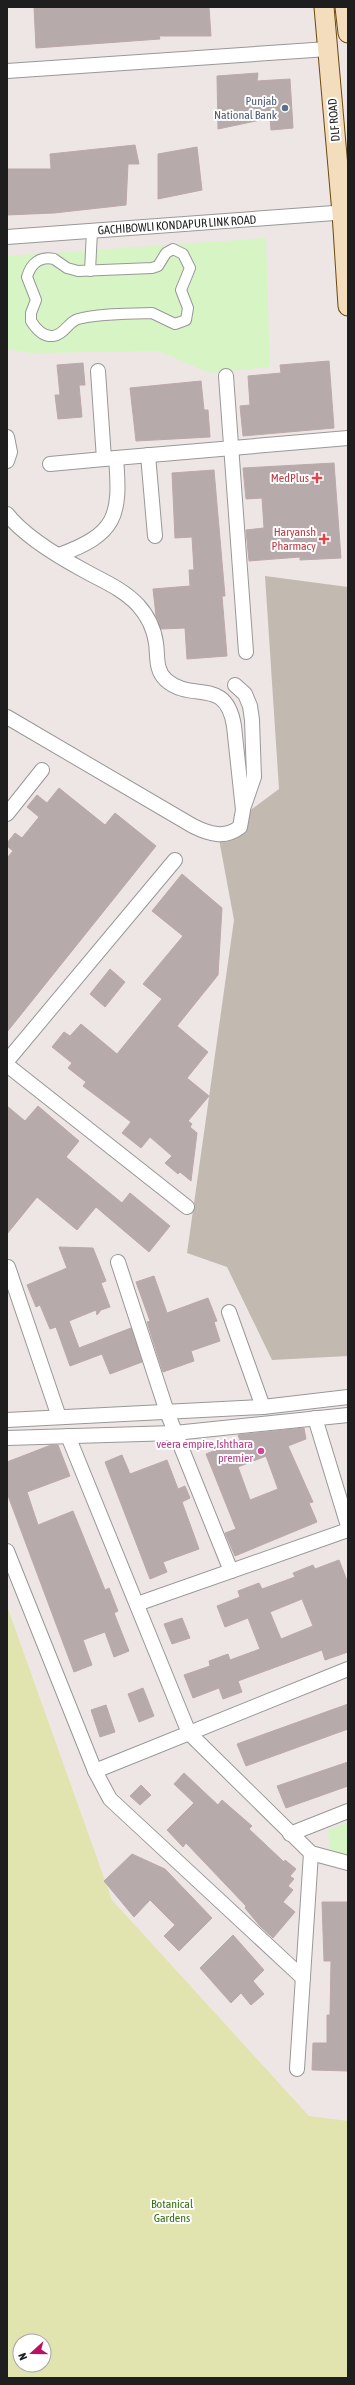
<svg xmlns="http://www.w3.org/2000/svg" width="355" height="2385" viewBox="0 0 355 2385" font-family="'Asap Condensed',sans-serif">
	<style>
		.construction { fill: #c2bab1 }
		.grass { fill: #e1e4af; fill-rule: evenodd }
		.park { fill: #d7f4c5 }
		.building { fill: #b7aaab; stroke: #bea8a9; fill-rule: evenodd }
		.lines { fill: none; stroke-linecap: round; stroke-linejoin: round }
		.pedestrian-casing { stroke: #989898; stroke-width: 12 }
		.minor-casing { stroke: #989898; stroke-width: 16 }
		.secondary-casing { stroke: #6b4a0e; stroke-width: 21 }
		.pedestrian { stroke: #fff; stroke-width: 10 }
		.minor { stroke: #fff; stroke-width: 14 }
		.secondary { stroke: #f4ddbd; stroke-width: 19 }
		.service-dot { fill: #5c6f8a; stroke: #fff; stroke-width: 1.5 }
		.health-dot { fill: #e0444e; stroke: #fff; stroke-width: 1.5 }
		.hotel-dot { fill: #d1479c; stroke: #fff; stroke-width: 1.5 }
		.labels { text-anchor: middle; stroke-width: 4; stroke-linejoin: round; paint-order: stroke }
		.service-label { font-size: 12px; fill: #4e5e75; stroke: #fff; text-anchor: end }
		.street-label { font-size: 12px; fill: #1e1e1e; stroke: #fff }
		.health-label { font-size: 12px; fill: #be3a42; stroke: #fff; text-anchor: end }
		.hotel-label { font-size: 12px; fill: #b23c85; stroke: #fff; text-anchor: end }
		.park-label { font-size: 12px; fill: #387215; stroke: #fff }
	</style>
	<rect width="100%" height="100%" fill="#eee6e5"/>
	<!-- construction -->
	<polygon class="construction" points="265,576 348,587 348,1356 272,1360 227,1267 187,1253 234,920 218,834 279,789"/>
	<!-- grass -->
	<path class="grass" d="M7,1606L112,1900L309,2116L348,2121V2378H7ZM20,2341H44V2365H20Z"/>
	<!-- park -->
	<g class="park">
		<polygon points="266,238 270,367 209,373 158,351 30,353 7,349 7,256"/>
		<polygon points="348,1822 348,1855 330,1852 328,1830"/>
	</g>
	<!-- building -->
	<g class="building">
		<polygon points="34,7 209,7 211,36 159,36 160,39 36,48"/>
		<polygon points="258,73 257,81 290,79 293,128 271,130 270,118 218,129 217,76"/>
		<polygon points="135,145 139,164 128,164 126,205 54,213 7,215 7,169 51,169 50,154"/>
		<polygon points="197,147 202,190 158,199 158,154"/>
		<polygon points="329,361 334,428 243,436 240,406 250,405 248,376 281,373 280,365"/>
		<polygon points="83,363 85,385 79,385 82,417 58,419 55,395 60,395 57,365"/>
		<polygon points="201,381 204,410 208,410 210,437 136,441 130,388"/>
		<polygon points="334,463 341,558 300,560 300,557 249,561 246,530 264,528 262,498 246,499 243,468"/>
		<polygon points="214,470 225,596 222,596 227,656 187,659 185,628 161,629 156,616 153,589 190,586 189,570 194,570 192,537 175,538 172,473"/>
		<polygon points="59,788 105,825 115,813 156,846 7,1032 7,858 13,851 7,846 7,843 15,833 22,838 39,817 27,807 37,795 47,803"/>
		<polygon points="182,874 222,908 218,975 177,1026 208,1052 187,1078 209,1096 188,1121 192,1124 190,1127 197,1133 191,1181 180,1172 178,1174 165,1163 172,1156 150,1137 141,1148 122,1133 131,1122 83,1086 86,1082 68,1068 72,1063 52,1047 64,1032 70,1036 81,1024 117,1054 162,999 143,984 183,936 152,911"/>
		<polygon points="110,969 125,982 105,1007 90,994"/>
		<polygon points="7,1106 25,1121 38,1106 79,1141 66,1157 122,1203 130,1193 170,1226 149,1252 96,1207 77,1230 37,1197 7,1234"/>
		<polygon points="59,1247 93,1248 106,1281 101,1283 110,1307 101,1310 97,1315 96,1310 69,1321 79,1348 131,1328 142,1362 110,1374 102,1354 70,1366 56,1327 50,1329 40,1305 36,1307 27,1285 67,1268"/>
		<polygon points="154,1276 167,1313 208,1298 217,1321 214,1322 220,1341 191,1351 194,1361 163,1372 147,1322 150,1321 136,1282"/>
		<path d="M304,1428L306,1439L288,1446L313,1502L309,1503L317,1522L235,1556L225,1533L236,1529L206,1454L240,1440L238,1435ZM266,1456L278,1489L250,1500L238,1467Z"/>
		<polygon points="51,1445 58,1445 70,1476 27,1492 38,1525 73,1511 105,1590 109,1588 118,1611 114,1613 129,1651 114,1657 105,1632 83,1640 92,1665 74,1672 7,1493 7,1462"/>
		<polygon points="122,1455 130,1474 167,1460 178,1489 185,1486 190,1498 182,1502 199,1549 163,1562 167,1572 150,1579 105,1462"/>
		<path d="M339,1560L348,1583V1652L325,1660L322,1650L238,1681L242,1692L223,1699L219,1688L193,1698L184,1675L210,1666L209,1661L228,1654L230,1660L260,1649L248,1618L225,1627L217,1606L240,1597L238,1591L259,1583L262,1589L295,1577L293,1573L313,1565L315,1569ZM302,1599L313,1626L281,1639L270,1612Z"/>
		<polygon points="182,1618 190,1638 172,1644 164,1624"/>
		<polygon points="143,1688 154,1716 139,1722 128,1694"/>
		<polygon points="348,1704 348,1729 246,1766 237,1744"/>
		<polygon points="106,1705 115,1732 100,1737 91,1710"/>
		<polygon points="348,1762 348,1786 286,1808 277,1786"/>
		<polygon points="184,1773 218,1805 222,1800 252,1826 249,1829 284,1862 285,1860 296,1869 290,1876 294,1879 288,1886 293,1890 283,1902 295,1912 273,1938 260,1926 245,1908 246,1906 186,1843 183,1847 167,1830 194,1803 174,1784"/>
		<polygon points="141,1785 151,1795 140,1805 130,1796"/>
		<polygon points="132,1854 165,1869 212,1918 179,1951 164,1936 175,1925 150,1900 134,1917 104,1881"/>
		<polygon points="322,1902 348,1902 348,2071 312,2070 313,2043 327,2043 327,2015 330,2015 331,1961 324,1961"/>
		<polygon points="233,1935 264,1970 253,1981 264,1994 251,2005 241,1993 231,2003 200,1968"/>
	</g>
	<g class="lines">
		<defs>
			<g id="pedestrian">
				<path d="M173,249L183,254L190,268L181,290L188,308L186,320L175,324L152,313C128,314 101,313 78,319C68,322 64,335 53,336C43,337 36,329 31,321V313L36,300L27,277C31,263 40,256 54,259L67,268L78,271L152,268L158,266L166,253Z"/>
				<polyline points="90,271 92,231"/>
			</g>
			<g id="minor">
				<polyline points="7,71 328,49"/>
				<polyline points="7,237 348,212"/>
				<polyline points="98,371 104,459 348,438"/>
				<polyline points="226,376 246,652"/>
				<polyline points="7,437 10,452 7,461"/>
				<polyline points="148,455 155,536"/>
				<polyline points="50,464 104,459"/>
				<path d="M7,514C25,537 59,557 85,571C103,581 123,589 138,605C147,615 154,629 156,643C158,656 155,670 166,680C192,703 226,676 234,726L243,810L240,827C225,839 209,834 193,826L7,717"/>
				<path d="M59,555C116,534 121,517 116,458"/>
				<polyline points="235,685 245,694 250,706 252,720 254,777 244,806"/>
				<polyline points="7,814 42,770"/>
				<polyline points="7,1061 175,860"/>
				<polyline points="7,1065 187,1207"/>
				<polyline points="118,1262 167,1412 231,1571"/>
				<polyline points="8,1267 59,1417"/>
				<polyline points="229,1312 263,1407"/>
				<polyline points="315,1418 348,1526"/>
				<polyline points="7,1420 263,1407 348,1397"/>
				<polyline points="68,1436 189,1733 311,1853 348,1863"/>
				<polyline points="7,1438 175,1433 348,1415"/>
				<polyline points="7,1551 95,1771 110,1799 303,1978"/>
				<polyline points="137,1604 348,1530"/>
				<polyline points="95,1771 348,1669"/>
				<polyline points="290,1834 348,1811"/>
				<polyline points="297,2069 311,1853"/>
			</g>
			<g id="secondary">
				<polyline points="324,7 342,213 348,306"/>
				<polyline points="345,7 348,33"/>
			</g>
		</defs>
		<!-- pedestrian casing -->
		<use href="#pedestrian" class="pedestrian-casing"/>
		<!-- minor casing -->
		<use href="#minor" class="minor-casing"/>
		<!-- secondary casing -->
		<use href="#secondary" class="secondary-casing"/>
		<!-- pedestrian -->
		<use href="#pedestrian" class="pedestrian"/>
		<!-- minor -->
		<use href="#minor" class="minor"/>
		<!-- secondary -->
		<use href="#secondary" class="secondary"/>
	</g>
	<!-- markers -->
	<circle class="service-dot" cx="285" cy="108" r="4"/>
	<g class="health-dot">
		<path d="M315 472h4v4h4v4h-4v4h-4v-4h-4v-4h4z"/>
		<path d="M322 533h4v4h4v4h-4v4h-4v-4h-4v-4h4z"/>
	</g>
	<circle class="hotel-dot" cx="261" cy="1451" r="4"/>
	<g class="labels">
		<!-- service labels -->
		<g class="service-label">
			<text x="277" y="105">Punjab<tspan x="277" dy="14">National Bank</tspan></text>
		</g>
		<!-- street labels -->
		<g class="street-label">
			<text transform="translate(334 120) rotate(-95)" y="4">DLF ROAD</text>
			<text transform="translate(177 225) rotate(-4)" y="4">GACHIBOWLI KONDAPUR LINK ROAD</text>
		</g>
		<!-- health labels -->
		<g class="health-label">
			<text x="309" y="482">MedPlus</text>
			<text x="316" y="536">Haryansh<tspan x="316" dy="14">Pharmacy</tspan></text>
		</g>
		<!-- hotel labels -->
		<g class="hotel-label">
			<text x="253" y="1448">veera empire,Ishthara<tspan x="253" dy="14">premier</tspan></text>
		</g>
		<!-- park labels -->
		<g class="park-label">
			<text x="172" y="2208">Botanical<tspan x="172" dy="14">Gardens</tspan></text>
		</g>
	</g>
	<!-- border -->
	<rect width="355" height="2385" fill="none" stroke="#1e1e1e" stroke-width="16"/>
	<!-- north arrow -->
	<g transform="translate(32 2353) rotate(249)"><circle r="19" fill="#ffffff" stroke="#a5a5a5"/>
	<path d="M0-3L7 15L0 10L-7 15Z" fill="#ba125f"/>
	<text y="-6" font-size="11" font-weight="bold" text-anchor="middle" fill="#1e1e1e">N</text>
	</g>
</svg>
